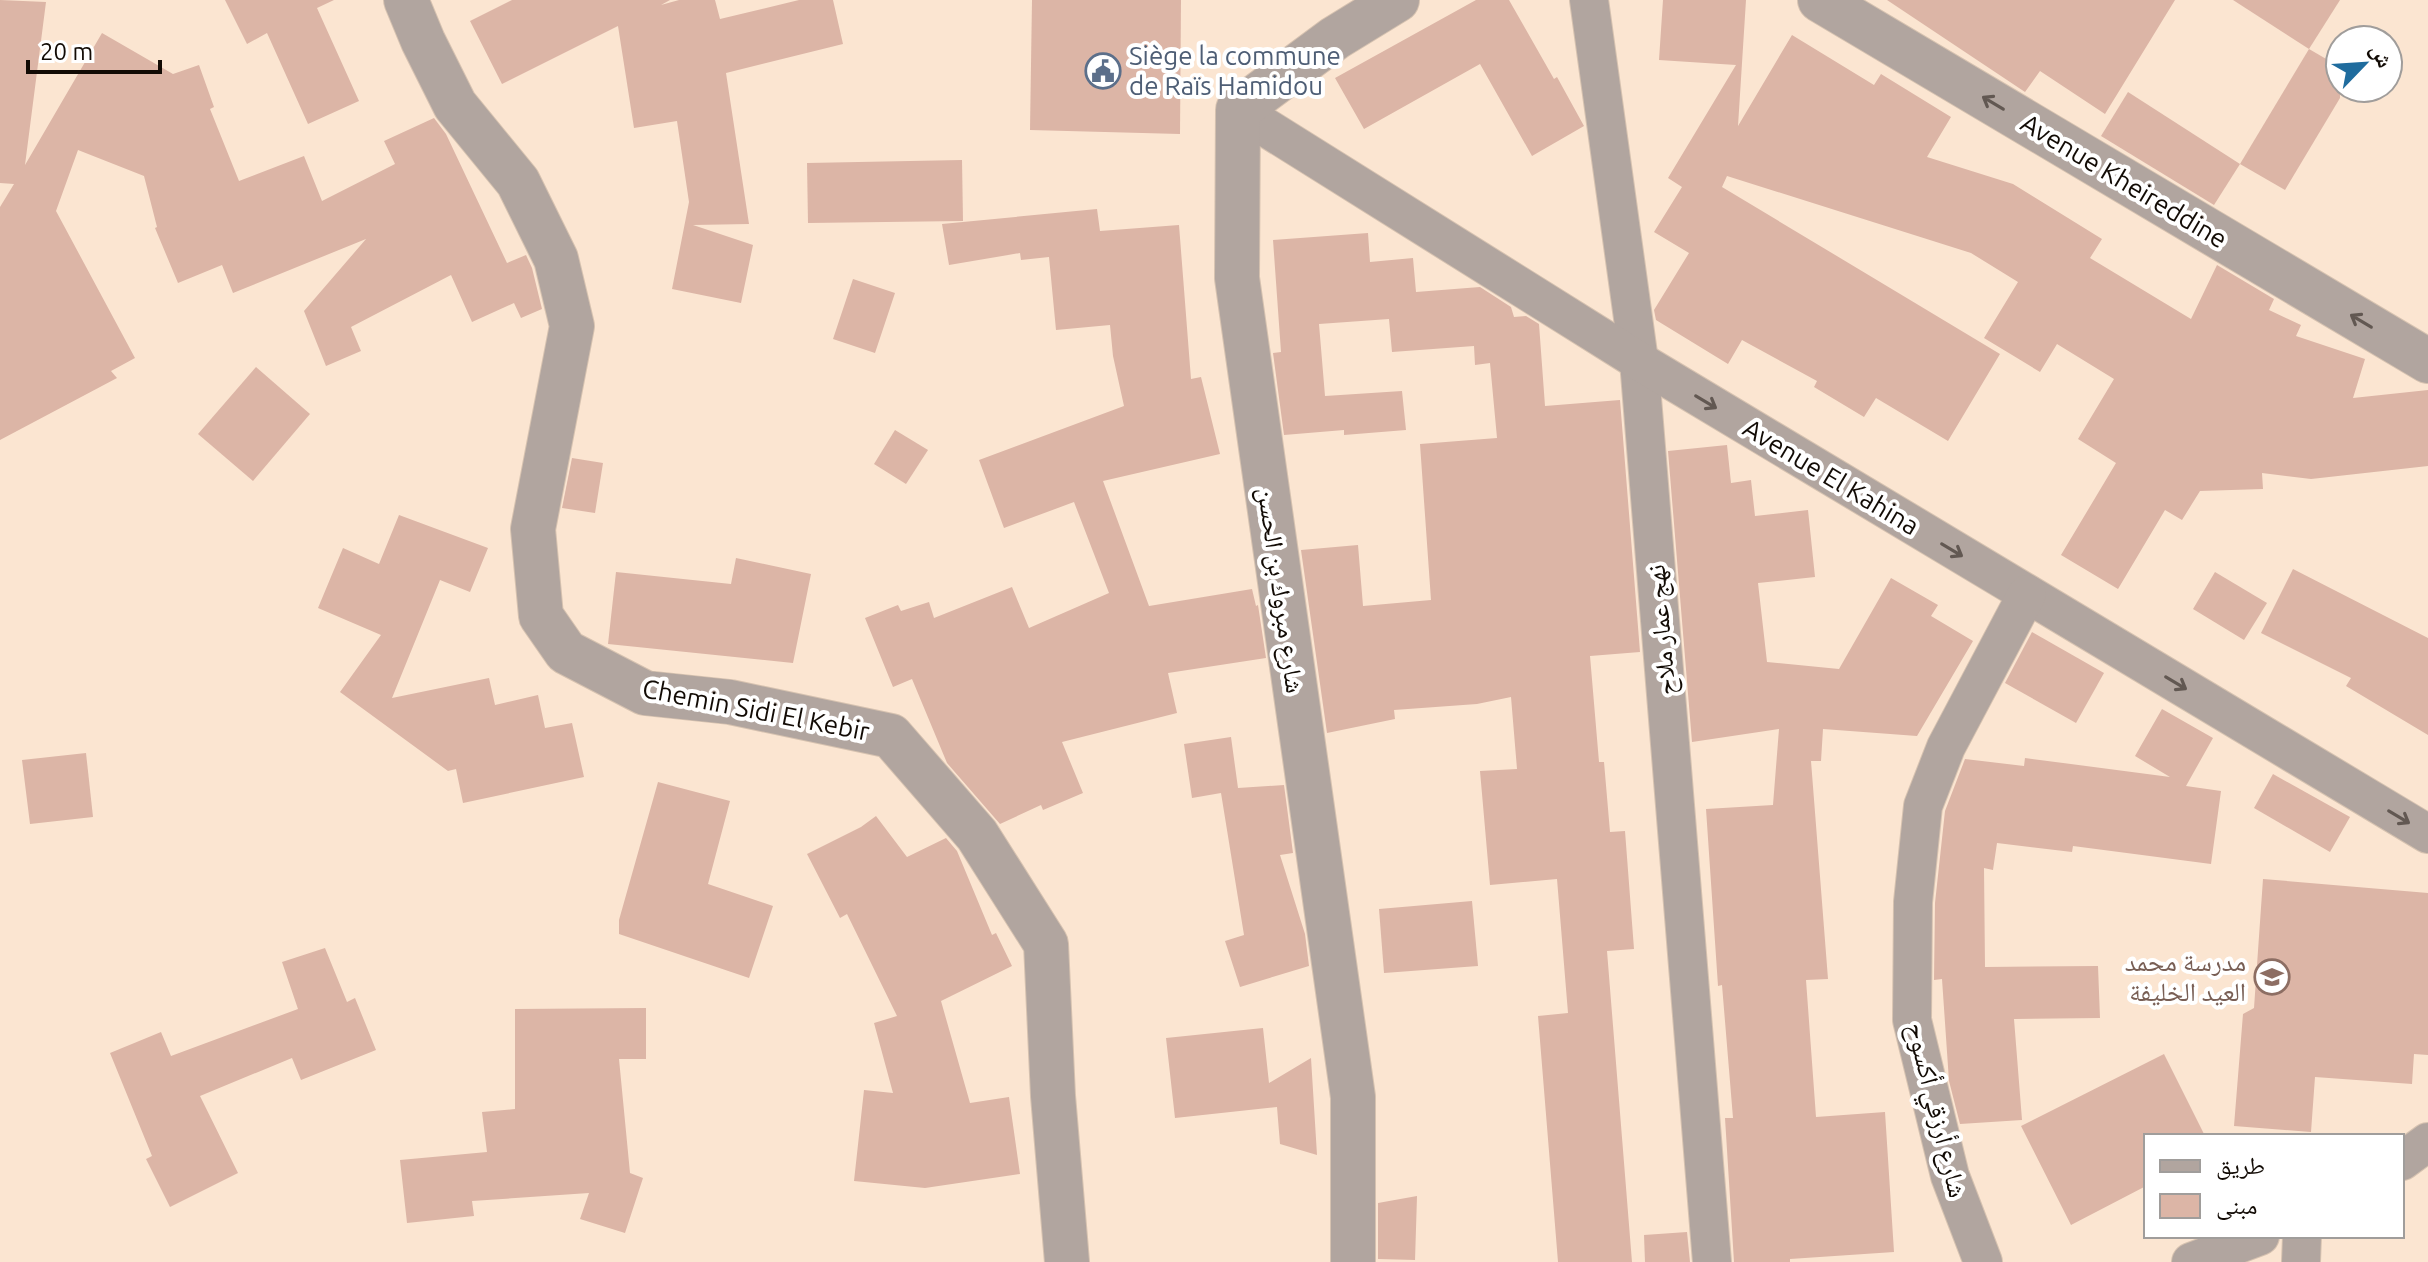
<svg xmlns="http://www.w3.org/2000/svg" width="2428" height="1262" viewBox="0 0 2428 1262" font-family="Ubuntu,'Noto Naskh Arabic',sans-serif">
	<style>
		.building { fill: #dcb5a6 }
		.lines { fill: none; stroke-linecap: round; stroke-linejoin: round }
		.minor-casing { stroke: #d6c2b0; stroke-width: 40 }
		.tertiary-casing { stroke: #d6c2b0; stroke-width: 46 }
		.minor { stroke: #b1a59f; stroke-width: 38 }
		.tertiary { stroke: #b1a59f; stroke-width: 44 }
		.oneway { stroke: #625852 }
		.labels { text-anchor: middle; stroke-width: 8; stroke-linejoin: round; paint-order: stroke }
		.service-label { font-size: 26px; fill: #4e5e75; stroke: #fff; text-anchor: start }
		.street-label { font-size: 26px; fill: #120b05; stroke: #fff }
		.education-label { font-size: 26px; fill: #785e54; stroke: #fff; text-anchor: end }
	</style>
	<rect width="100%" height="100%" fill="#fbe5d1"/>
	<!-- building -->
	<g class="building">
		<polygon points="0,0 46,2 25,165 102,33 173,74 199,65 214,107 210,109 239,181 304,156 322,201 395,164 384,141 434,118 446,134 507,263 526,255 532,268 542,309 521,318 514,303 472,322 451,275 351,327 361,351 326,366 304,311 366,239 233,293 222,265 178,283 155,228 157,227 144,176 78,150 56,211 135,358 111,371 117,378 0,440 0,207 14,184 0,183"/>
		<polygon points="225,0 334,0 317,8 359,101 308,124 267,33 247,44"/>
		<polygon points="512,0 670,0 661,5 679,0 715,0 720,19 799,0 833,0 843,44 726,73 749,224 693,225 753,245 741,303 672,289 689,202 677,121 634,128 618,26 502,84 470,21"/>
		<polygon points="1032,0 1181,0 1180,134 1030,130"/>
		<polygon points="1476,0 1509,0 1554,79 1557,77 1584,126 1532,156 1480,64 1364,129 1335,78"/>
		<polygon points="1663,0 1746,0 1738,126 1792,35 1874,85 1881,74 1951,117 1927,157 2013,184 2102,239 2090,258 2191,319 2217,265 2274,299 2269,310 2301,325 2296,336 2365,359 2353,398 2428,390 2428,466 2311,479 2262,473 2263,489 2200,491 2182,520 2165,510 2118,589 2061,555 2116,463 2078,439 2114,379 2057,344 2040,372 1984,338 2018,282 1971,253 1727,176 1722,187 2000,354 1948,441 1876,398 1864,417 1814,387 1817,381 1742,340 1728,364 1656,320 1654,310 1689,253 1654,232 1682,187 1668,178 1736,65 1659,60"/>
		<polygon points="1887,0 2175,0 2105,114 2040,71 2025,92"/>
		<polygon points="2233,0 2340,0 2309,49"/>
		<polygon points="2309,49 2340,67 2340,98 2285,190 2240,164"/>
		<polygon points="2128,92 2240,164 2214,205 2101,136"/>
		<polygon points="962,160 963,221 808,223 807,163"/>
		<polygon points="1097,209 1100,231 1179,225 1191,379 1201,377 1220,454 1103,481 1149,606 1252,589 1256,606 1258,605 1266,658 1168,673 1177,713 1062,742 1083,793 1043,810 1041,805 1000,824 947,763 912,679 893,687 865,618 898,605 901,611 929,602 934,618 1012,587 1029,628 1109,593 1074,502 1004,528 979,460 1124,406 1113,356 1110,325 1056,330 1049,257 1021,260 1020,253 949,265 942,224"/>
		<polygon points="1368,233 1370,262 1413,258 1416,292 1480,287 1511,307 1514,317 1526,316 1539,324 1545,406 1620,400 1640,652 1590,656 1599,762 1604,762 1610,832 1625,831 1634,949 1607,951 1632,1262 1558,1262 1538,1016 1568,1013 1557,879 1490,885 1480,771 1517,769 1511,697 1477,704 1394,710 1395,719 1327,733 1301,550 1358,545 1363,606 1431,600 1420,444 1497,438 1490,363 1475,365 1474,346 1392,352 1389,319 1319,324 1325,396 1402,391 1406,430 1344,435 1344,430 1284,435 1273,353 1281,352 1273,240"/>
		<polygon points="853,279 895,293 875,353 833,339"/>
		<polygon points="256,367 310,414 253,481 198,434"/>
		<polygon points="895,430 928,450 906,484 874,464"/>
		<polygon points="1727,445 1731,483 1751,480 1755,516 1808,510 1815,577 1758,583 1767,662 1839,669 1891,578 1938,605 1931,616 1973,641 1917,736 1823,729 1821,761 1811,761 1828,979 1806,980 1816,1117 1885,1112 1894,1252 1790,1259 1790,1262 1734,1262 1725,1118 1733,1118 1722,985 1718,986 1706,809 1773,805 1779,729 1692,742 1668,451"/>
		<polygon points="572,458 603,463 595,513 562,508"/>
		<polygon points="399,515 488,548 470,592 440,580 392,698 489,678 495,705 538,695 545,728 572,723 584,777 463,803 456,769 448,771 340,692 381,635 318,608 343,548 379,564"/>
		<polygon points="736,558 811,574 793,663 608,644 616,572 731,584"/>
		<polygon points="2293,569 2428,638 2428,735 2346,686 2351,678 2261,633"/>
		<polygon points="2215,572 2267,603 2244,640 2193,609"/>
		<polygon points="2032,632 2104,673 2076,723 2005,683"/>
		<polygon points="2162,709 2213,738 2186,786 2221,791 2211,864 2073,846 2072,852 1997,843 1993,870 1984,868 1985,967 2098,966 2100,1018 2014,1019 2022,1120 1960,1124 1949,1081 1942,979 1934,980 1935,903 1945,811 1965,759 2024,766 2025,758 2170,777 2135,756"/>
		<polygon points="1231,737 1238,788 1284,785 1293,853 1280,855 1305,934 1309,966 1240,987 1225,941 1244,935 1221,793 1192,798 1184,744"/>
		<polygon points="86,753 93,817 30,824 22,760"/>
		<polygon points="2273,774 2350,817 2330,852 2254,808"/>
		<polygon points="658,782 730,801 708,884 773,906 749,978 619,934 619,920"/>
		<polygon points="876,816 907,857 946,838 957,851 992,935 996,933 1012,966 941,1001 970,1103 1009,1097 1020,1174 925,1188 854,1181 864,1090 893,1093 874,1023 897,1016 847,914 840,918 807,854 861,827"/>
		<polygon points="2263,879 2428,893 2428,1055 2414,1054 2412,1084 2315,1077 2311,1132 2234,1126 2243,1014 2254,1008"/>
		<polygon points="1472,901 1478,966 1384,973 1379,909"/>
		<polygon points="325,948 347,1002 355,998 376,1050 301,1080 292,1058 200,1096 238,1173 170,1207 146,1159 152,1156 110,1053 161,1032 171,1056 298,1009 282,962"/>
		<polygon points="646,1008 646,1059 619,1059 630,1173 643,1178 625,1233 580,1219 589,1193 472,1201 474,1216 407,1223 400,1160 487,1152 482,1112 515,1109 515,1009"/>
		<polygon points="1263,1028 1269,1083 1311,1058 1317,1155 1280,1144 1277,1107 1175,1118 1166,1038"/>
		<polygon points="2164,1054 2205,1136 2146,1136 2146,1186 2071,1225 2021,1126"/>
		<polygon points="1417,1196 1415,1260 1378,1259 1378,1203"/>
		<polygon points="1687,1232 1690,1262 1645,1262 1644,1235"/>
	</g>
	<g class="lines">
		<defs>
			<g id="minor">
				<polyline points="1589,0 1639,361 1712,1262"/>
				<polyline points="1238,110 1639,361 2428,834"/>
				<polyline points="2402,1161 2428,1142"/>
				<polyline points="1983,1262 1950,1176 1912,1020 1913,902 1923,806 1946,747 2027,594"/>
				<polyline points="2191,1262 2260,1236"/>
				<polyline points="2301,1262 2302,1236"/>
			</g>
			<g id="tertiary">
				<polyline points="406,0 423,41 455,105 518,182 556,259 572,326 533,529 541,616 566,652 645,693 730,702 891,736 977,835 1046,944 1053,1096 1067,1262"/>
				<polyline points="1820,0 2428,361"/>
				<polyline points="1353,1262 1353,1097 1237,278 1238,110 1335,38 1397,0"/>
			</g>
		</defs>
		<!-- minor casing -->
		<use href="#minor" class="minor-casing"/>
		<!-- tertiary casing -->
		<use href="#tertiary" class="tertiary-casing"/>
		<!-- minor -->
		<use href="#minor" class="minor"/>
		<!-- tertiary -->
		<use href="#tertiary" class="tertiary"/>
	</g>
	<!-- one-way arrows -->
	<defs><path id="oneway-shaft" d="M-6 0H5M1.5-3L5.5 0L1.5 3" fill="none" stroke-width="1.6" stroke-linecap="round" stroke-linejoin="round" transform="scale(2)"/></defs>
	<g class="oneway">
		<use href="#oneway-shaft" transform="translate(1993 103) rotate(-149)"/>
		<use href="#oneway-shaft" transform="translate(2361 321) rotate(-149)"/>
		<use href="#oneway-shaft" transform="translate(1706 402) rotate(31)"/>
		<use href="#oneway-shaft" transform="translate(1952 550) rotate(31)"/>
		<use href="#oneway-shaft" transform="translate(2176 683) rotate(31)"/>
		<use href="#oneway-shaft" transform="translate(2399 817) rotate(31)"/>
	</g>
	<!-- icons -->
	<defs>
		<symbol id="civic-ring" viewBox="-11 -11 22 22"><circle r="9.5" fill="#fff" stroke="#5c6f8a" stroke-width="1.5"/><path d="M-.6-6.5H3V-4.5H.6V-3L4-1V1h2V6H-6V1h2V-1L-.6-3ZM-1.2 2.5V6h2.4V2.5Z" fill="#5c6f8a"/></symbol>
		<symbol id="school-ring" viewBox="-11 -11 22 22"><circle r="9.5" fill="#fff" stroke="#8d6e63" stroke-width="1.5"/><path d="M0-5L7-2L0 1L-7-2ZM-4 1L0 2.5L4 1V4Q0 6-4 4Z" fill="#8d6e63"/></symbol>
	</defs>
	<g fill-rule="evenodd">
		<use href="#civic-ring" x="1083" y="51" width="40" height="40"/>
		<use href="#school-ring" x="2252" y="957" width="40" height="40"/>
	</g>
	<g class="labels">
		<!-- service labels -->
		<g class="service-label">
			<text x="1129" y="65">Siège la commune<tspan x="1129" dy="30">de Raïs Hamidou</tspan></text>
		</g>
		<!-- street labels -->
		<g class="street-label">
			<text transform="translate(2124 181) rotate(31)" y="9">Avenue Kheireddine</text>
			<text transform="translate(1831 477) rotate(31)" y="9">Avenue El Kahina</text>
			<text transform="translate(1281 590) rotate(82)" y="9">شارع مبروك بن الحسن</text>
			<text transform="translate(1661 630) rotate(-95)" y="9">نهج عمار ملاح</text>
			<text transform="translate(756 710) rotate(11)" y="9">Chemin Sidi El Kebir</text>
			<text transform="translate(1937 1110) rotate(76)" y="9">شارع أرزقي أكسوح</text>
		</g>
		<!-- education labels -->
		<g class="education-label">
			<text x="2246" y="971">مدرسة محمد<tspan x="2246" dy="30">العيد الخليفة</tspan></text>
		</g>
	</g>
	<!-- legend -->
	<rect x="2144" y="1134" width="260" height="104" fill="#ffffff" stroke="#a09d9b" stroke-width="2"/>
	<rect x="2160" y="1160" width="40" height="12" fill="#b1a59f" stroke="#a09d9b" stroke-width="2"/>
	<text x="2216" y="1174" font-size="24" fill="#120b05">طريق</text>
	<rect x="2160" y="1194" width="40" height="24" fill="#dcb5a6" stroke="#a09d9b" stroke-width="2"/>
	<text x="2216" y="1214" font-size="24" fill="#120b05">مبنى</text>
	<!-- north arrow -->
	<g transform="translate(2364 64) rotate(65)"><circle r="38" fill="#ffffff" stroke="#a09d9b" stroke-width="2"/>
	<path d="M0-6L14 30L0 20L-14 30Z" fill="#1f6c9e"/>
	<text y="-12" font-size="22" font-weight="bold" text-anchor="middle" fill="#120b05">ش</text>
	</g>
	<!-- scale -->
	<path d="M28 60v12h132v-12" fill="none" stroke="#120b05" stroke-width="4"/>
	<text x="40" y="60" font-size="24" fill="#120b05" stroke="#ffffff" stroke-width="6" paint-order="stroke">20 m</text>
</svg>
